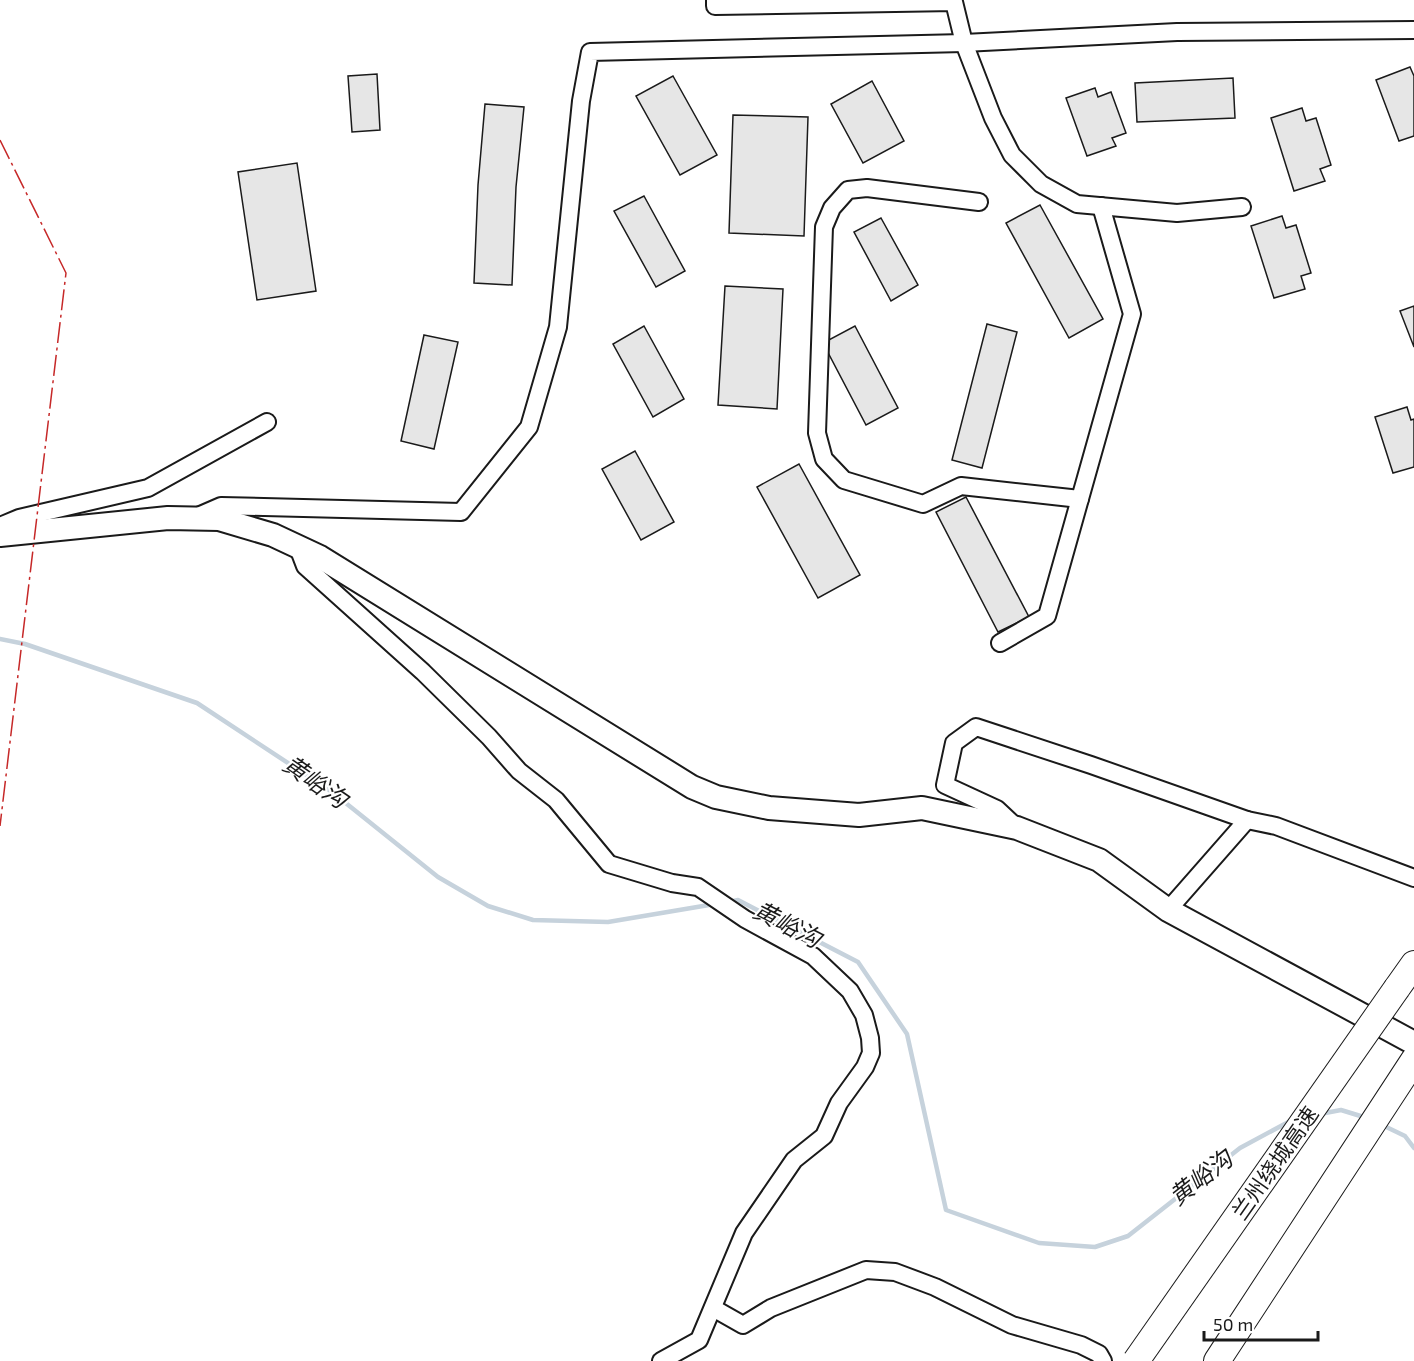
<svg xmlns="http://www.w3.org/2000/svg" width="1414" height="1361" viewBox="0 0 1414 1361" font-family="'Exo 2','Noto Sans SC',sans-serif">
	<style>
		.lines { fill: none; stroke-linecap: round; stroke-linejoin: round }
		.stream { stroke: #c6d2dc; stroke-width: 4.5 }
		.building { fill: #e6e6e6; stroke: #1a1a1a; stroke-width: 1.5 }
		.minor-casing { stroke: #1a1a1a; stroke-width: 20 }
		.major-casing { stroke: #1a1a1a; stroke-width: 26 }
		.highway-casing { stroke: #1a1a1a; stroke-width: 28 }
		.minor { stroke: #fff; stroke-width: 16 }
		.major { stroke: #fff; stroke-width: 22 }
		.highway { stroke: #fff; stroke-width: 26 }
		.highway-bridge-casing { stroke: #1a1a1a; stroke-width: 28; stroke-linecap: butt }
		.highway-bridge { stroke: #fff; stroke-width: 26 }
		.power { stroke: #c62828; stroke-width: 1.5; stroke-dasharray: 21 4.5 3 4.5; stroke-linecap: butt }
		.labels { text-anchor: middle; stroke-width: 4.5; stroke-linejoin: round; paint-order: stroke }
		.street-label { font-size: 22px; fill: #1a1a1a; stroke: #fff }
		.water-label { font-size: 24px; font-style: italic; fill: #1a1a1a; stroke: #fff }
	</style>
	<rect width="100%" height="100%" fill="#fff"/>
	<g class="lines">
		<!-- stream -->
		<g class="stream">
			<polyline points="0,639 25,644 197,703 332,792 438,877 488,906 533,920 608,922 715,904"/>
			<polyline points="729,902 738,900 858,962 907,1034 946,1210 1039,1243 1095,1247 1128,1236 1240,1148 1294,1119"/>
			<polyline points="1320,1114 1341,1110 1367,1118"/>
			<polyline points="1380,1124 1405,1136 1414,1148"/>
		</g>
	</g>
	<!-- building -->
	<g class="building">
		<polygon points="1410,67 1414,76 1414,136 1399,141 1376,80"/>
		<polygon points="377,74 380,130 352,132 348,76"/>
		<polygon points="673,76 717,155 680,175 636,96"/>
		<polygon points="1233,78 1235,118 1137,122 1135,83"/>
		<polygon points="872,81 904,141 863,163 831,104"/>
		<polygon points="1095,88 1098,97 1111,92 1126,133 1112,138 1116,146 1087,156 1066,98"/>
		<polygon points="485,104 524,107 516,187 512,285 474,283 478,185"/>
		<polygon points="1302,108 1306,121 1316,118 1331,165 1320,169 1325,181 1294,191 1271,118"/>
		<polygon points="733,115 808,117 804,236 729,233"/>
		<polygon points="297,163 316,291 257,300 238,172"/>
		<polygon points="644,196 685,271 656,287 614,211"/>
		<polygon points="1040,205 1103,319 1069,338 1006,223"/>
		<polygon points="1282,216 1286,228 1296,225 1311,273 1301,276 1305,289 1274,298 1251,226"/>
		<polygon points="881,218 918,285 891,301 854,232"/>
		<polygon points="725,286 783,289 777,409 718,405"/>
		<polygon points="1414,306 1414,347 1400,311"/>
		<polygon points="987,324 1017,332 982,468 952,460"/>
		<polygon points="644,326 684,399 653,417 613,344"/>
		<polygon points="855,326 898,408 866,425 823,343"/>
		<polygon points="424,335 458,342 434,449 401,441"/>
		<polygon points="1407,407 1411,420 1414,419 1414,467 1393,473 1375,417"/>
		<polygon points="635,451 674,522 641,540 602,469"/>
		<polygon points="799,464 860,575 818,598 757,487"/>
		<polygon points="966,497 1029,617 998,632 936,512"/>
	</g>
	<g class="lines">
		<defs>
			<g id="minor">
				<polyline points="715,0 715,6 954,2 964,43 993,118 1012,155 1041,184 1077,204 1177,213 1242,207"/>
				<polyline points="979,202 867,188 848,190 832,208 824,227 817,433 824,459 844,480 923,504 961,486 1080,499"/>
				<polyline points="198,516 221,506 461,512 529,427 558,327 581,101 590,52 964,43 1177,32 1414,30"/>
				<polyline points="0,526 19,518 148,488 267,422"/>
				<polyline points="297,545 305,566 423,672 489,737 519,771 556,800 609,864 672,883 698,887 745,919 813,956 850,991 864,1015 870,1038 871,1053 865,1067 839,1103 824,1136 794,1160 744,1233 699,1340 661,1361"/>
				<polyline points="1000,643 1047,616 1132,314 1101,206"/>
				<polyline points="1247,820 1276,826 1414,878"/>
				<polyline points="1016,827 997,809 945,785 954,743 976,727 1091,765 1247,820 1168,910"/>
				<polyline points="713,1308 743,1325 771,1308 866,1270 895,1272 935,1287 1012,1325 1081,1345 1099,1354 1103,1361"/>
			</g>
			<polyline id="major" points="0,535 168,518 219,519 273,535 320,557 692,787 716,797 769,808 859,815 922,808 1017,828 1099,860 1168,910 1414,1043"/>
			<g id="highway">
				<polyline points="1397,988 1414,964"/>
				<polyline points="1217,1361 1414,1060"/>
			</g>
		</defs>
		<!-- minor casing -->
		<use href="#minor" class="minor-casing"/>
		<!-- major casing -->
		<use href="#major" class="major-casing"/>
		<!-- highway casing -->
		<use href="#highway" class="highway-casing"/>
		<!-- minor -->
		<use href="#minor" class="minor"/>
		<!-- major -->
		<use href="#major" class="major"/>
		<!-- highway -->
		<use href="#highway" class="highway"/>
		<defs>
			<polyline id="highway-bridge" points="1136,1361 1397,988"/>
		</defs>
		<!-- highway-bridge casing -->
		<use href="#highway-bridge" class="highway-bridge-casing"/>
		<!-- highway-bridge -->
		<use href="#highway-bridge" class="highway-bridge"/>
		<!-- power -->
		<polyline class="power" points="0,140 66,273 0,826"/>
	</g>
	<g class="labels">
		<!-- street labels -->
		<g class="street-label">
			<text transform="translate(1275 1163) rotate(-55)" y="8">兰州绕城高速</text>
		</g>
		<!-- water labels -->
		<g class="water-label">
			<text transform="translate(315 782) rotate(35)" y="8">黄峪沟</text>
			<text transform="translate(787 925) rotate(27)" y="8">黄峪沟</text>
			<text transform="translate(1201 1178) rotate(-38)" y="8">黄峪沟</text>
		</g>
	</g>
	<!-- scale -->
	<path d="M1204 1331v9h114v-9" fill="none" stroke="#1a1a1a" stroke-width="3"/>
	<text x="1213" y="1331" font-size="18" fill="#1a1a1a" stroke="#ffffff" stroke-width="4.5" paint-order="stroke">50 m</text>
</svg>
